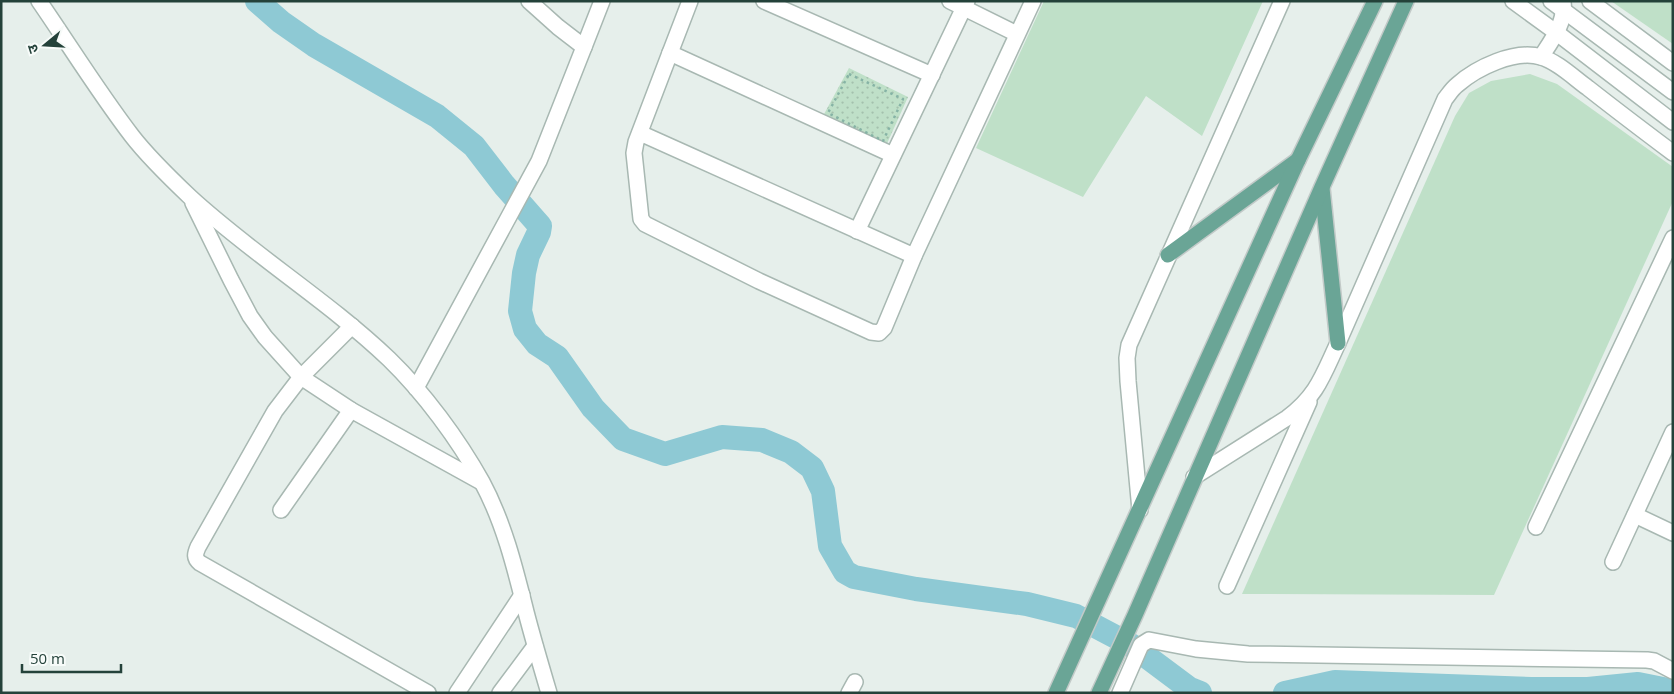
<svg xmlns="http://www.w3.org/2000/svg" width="1674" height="694" viewBox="0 0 1674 694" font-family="'Open Sans','Noto Sans Devanagari',sans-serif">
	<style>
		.grass { fill: #bfe0c8 }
		.park { fill: url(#park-dots) }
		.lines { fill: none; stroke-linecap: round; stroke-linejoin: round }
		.river { stroke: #8ec9d4; stroke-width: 24 }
		.minor-casing { stroke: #a8b8b2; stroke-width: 18 }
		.major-casing { stroke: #c2cac8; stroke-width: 18 }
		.path { stroke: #86b3a5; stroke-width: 2.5; stroke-dasharray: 2.5 4; stroke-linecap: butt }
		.minor { stroke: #fff; stroke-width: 15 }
		.major { stroke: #6aa596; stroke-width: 15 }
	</style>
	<defs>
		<pattern id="park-dots" width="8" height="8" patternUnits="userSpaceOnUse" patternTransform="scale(1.25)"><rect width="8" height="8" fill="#bfe0c8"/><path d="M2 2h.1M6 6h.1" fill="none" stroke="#a4c1ad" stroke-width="1.8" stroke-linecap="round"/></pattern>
	</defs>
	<rect width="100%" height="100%" fill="#e6efeb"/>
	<!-- grass -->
	<g class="grass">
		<polygon points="1044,1 1263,1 1202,136 1146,96 1083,197 976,148"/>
		<polygon points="1611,1 1673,1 1673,44"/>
		<polygon points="1530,74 1557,84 1673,167 1673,201 1494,595 1242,594 1455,116 1469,93 1491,81"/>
	</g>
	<!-- park -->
	<polygon class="park" points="849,68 908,97 885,148 823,116"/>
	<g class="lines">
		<!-- river -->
		<g class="river">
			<polyline points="257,1 281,22 314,45 437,116 474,146 504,185 540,226 539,232 528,255 524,273 520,311 525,329 537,344 557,357 593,408 623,439 665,454 722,437 762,440 791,452 812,468 823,491 830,546 845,572 854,577 916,589 1027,604 1076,616 1131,645 1190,689 1200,693"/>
			<polyline points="1285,693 1335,682 1531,689 1588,689 1638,684 1673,691"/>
		</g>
		<defs>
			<g id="minor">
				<path d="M39,1C70,46 99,93 132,136C149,158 170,178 190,197C253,255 327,300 389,359C424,393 458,439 482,482C504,523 515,568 526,612C533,639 541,666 549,693"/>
				<polyline points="690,1 670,53 893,155"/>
				<polyline points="764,1 932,75"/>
				<polyline points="950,1 1017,34"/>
				<polyline points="1513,1 1557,33 1673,122"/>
				<polyline points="1551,1 1673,92"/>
				<polyline points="1590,1 1673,63"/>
				<polyline points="584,47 602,1"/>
				<polyline points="670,53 636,142 634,153 641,219 645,224 759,281 871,332 879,333 884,328 914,256 1033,1"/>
				<path d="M1541,57C1552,40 1566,22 1563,2"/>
				<polyline points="640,133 914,256"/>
				<polyline points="193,203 231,280 250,316 265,337 301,377 351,410 481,482"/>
				<polyline points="857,231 967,1"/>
				<path d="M352,326L301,377L275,411L198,547C195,554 194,558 200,563L428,693"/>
				<polyline points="416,388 539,161 584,47 558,27 529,1"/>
				<path d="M1194,477L1287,418C1317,396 1323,375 1338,343L1445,99C1449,94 1452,89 1457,85C1476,68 1515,49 1541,57C1558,62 1574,78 1588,88C1616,110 1645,132 1673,153"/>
				<polyline points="281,510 351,410"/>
				<polyline points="1140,510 1128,381 1127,358 1129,345 1282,1"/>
				<polyline points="1635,515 1673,533"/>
				<polyline points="1536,527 1673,238"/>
				<polyline points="1613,562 1673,432"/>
				<polyline points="1227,586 1309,402"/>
				<polyline points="457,693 522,595"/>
				<polyline points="500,693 535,646"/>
				<polyline points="849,693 855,682"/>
				<polyline points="1120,693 1141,645 1149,640 1196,649 1248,654 1647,660 1654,661 1673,671"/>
			</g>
			<g id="major">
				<polyline points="1322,188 1338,343"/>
				<polyline points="1168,255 1298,160"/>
				<polyline points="1056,693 1298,160 1375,1"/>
				<polyline points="1099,693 1135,615 1322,187 1406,1"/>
			</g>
		</defs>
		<!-- minor casing -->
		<use href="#minor" class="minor-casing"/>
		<!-- major casing -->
		<use href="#major" class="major-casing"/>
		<!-- path -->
		<polygon class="path" points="849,74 903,99 883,141 828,113"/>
		<!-- minor -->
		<use href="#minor" class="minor"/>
		<!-- major -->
		<use href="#major" class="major"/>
	</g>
	<!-- border -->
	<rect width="1674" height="694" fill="none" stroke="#24423a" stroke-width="5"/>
	<!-- north arrow -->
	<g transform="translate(45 45) rotate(252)" stroke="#f7fbf9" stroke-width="4" paint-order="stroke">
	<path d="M0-4L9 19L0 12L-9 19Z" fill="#24423a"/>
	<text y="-8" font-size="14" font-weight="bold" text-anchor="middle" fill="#24423a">उ</text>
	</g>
	<!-- scale -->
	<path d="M22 664v8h99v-8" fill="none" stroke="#24423a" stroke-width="2.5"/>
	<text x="30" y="664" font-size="15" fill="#24423a" stroke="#f7fbf9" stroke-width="4" paint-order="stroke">50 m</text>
</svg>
